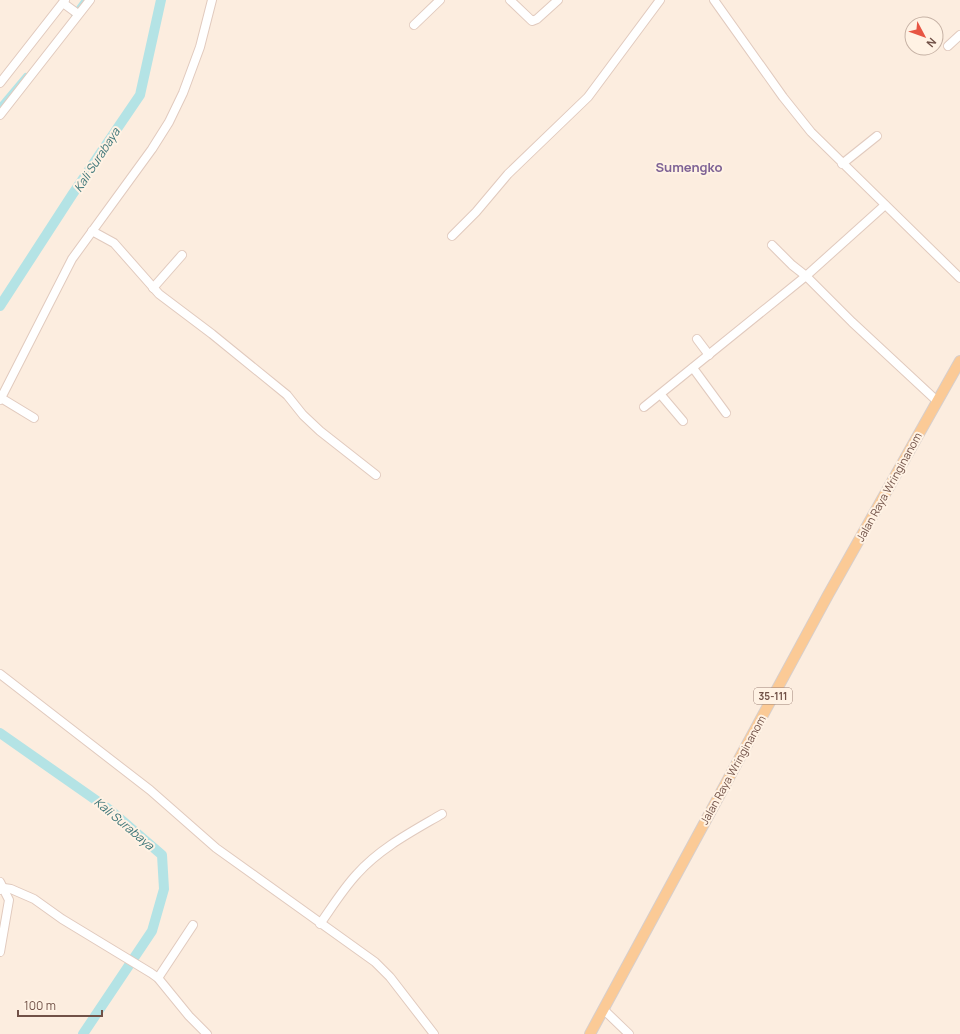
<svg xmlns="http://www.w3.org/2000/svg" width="960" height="1034" viewBox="0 0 960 1034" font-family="Manrope,sans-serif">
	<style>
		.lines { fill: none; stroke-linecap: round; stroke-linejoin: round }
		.canal { stroke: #b4e3e5; stroke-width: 6 }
		.river { stroke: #b4e3e5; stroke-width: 10 }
		.minor-casing { stroke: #e1cabe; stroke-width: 10 }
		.major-casing { stroke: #d7cecb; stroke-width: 12 }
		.minor { stroke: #fff; stroke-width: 8 }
		.major { stroke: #fbca96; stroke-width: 10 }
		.labels { text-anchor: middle; stroke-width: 4; stroke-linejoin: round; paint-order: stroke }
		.shield { fill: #fff2e4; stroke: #9c8176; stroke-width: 1 }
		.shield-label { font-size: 10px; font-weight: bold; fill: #715147 }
		.street-label { font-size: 11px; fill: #715147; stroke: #fff2e4 }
		.water-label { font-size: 12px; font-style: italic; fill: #3c7578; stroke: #fff2e4 }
		.quarter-label { font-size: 13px; font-weight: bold; fill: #7e6295; stroke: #fff2e4 }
	</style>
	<rect width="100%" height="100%" fill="#fceddf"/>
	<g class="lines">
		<!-- canal -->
		<g class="canal">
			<polyline points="74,15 85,0"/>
			<polyline points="0,107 26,76"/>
		</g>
		<!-- river -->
		<g class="river">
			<polyline points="0,306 72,195 140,95 161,0"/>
			<polyline points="0,733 110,810 162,855 164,889 152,931 83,1034"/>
		</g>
		<defs>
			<g id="minor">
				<polyline points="510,0 532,21 537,19 558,0"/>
				<polyline points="714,0 783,97 811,132 960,278"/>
				<polyline points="63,3 78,14"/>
				<polyline points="414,25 440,0"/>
				<polyline points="948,46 960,35"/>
				<polyline points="0,83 65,0"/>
				<polyline points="0,115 90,0"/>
				<polyline points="842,164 877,136"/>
				<polyline points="92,231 114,243 159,294 212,334 287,395 303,415 320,431 376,475"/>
				<polyline points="452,236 476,212 508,174 588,97 660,0"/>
				<polyline points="772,245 792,265 806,276 885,205"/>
				<polyline points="153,288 182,255"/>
				<polyline points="697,339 709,355"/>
				<polyline points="693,368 726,413"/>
				<polyline points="661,395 683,421"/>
				<polyline points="1,398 34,418"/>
				<polyline points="0,400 72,259 152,149 169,122 183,93 200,47 212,0"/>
				<polyline points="644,407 806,276 852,322 937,401"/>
				<polyline points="0,674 150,790 216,848 375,962 390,977 434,1034"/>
				<polyline points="0,882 9,900 0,952"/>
				<polyline points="0,890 4,888 11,889 34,899 62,919 151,973 158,978 189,1016 207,1034"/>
				<path d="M320,924C332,907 343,889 357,874C380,848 413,831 442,814"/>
				<polyline points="158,978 193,925"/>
				<polyline points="603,1009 629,1034"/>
			</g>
			<polyline id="major" points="590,1034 828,595 960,361"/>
		</defs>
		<!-- minor casing -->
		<use href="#minor" class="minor-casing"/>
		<!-- major casing -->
		<use href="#major" class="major-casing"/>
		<!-- minor -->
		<use href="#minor" class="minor"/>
		<!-- major -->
		<use href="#major" class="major"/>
	</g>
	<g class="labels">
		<!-- shield labels -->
		<rect class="shield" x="754" y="688" width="38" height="16" rx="3"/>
		<g class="shield-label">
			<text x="773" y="700">35-111</text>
		</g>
		<!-- street labels -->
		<g class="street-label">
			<text transform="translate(889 487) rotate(-61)" y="4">Jalan Raya Wringinanom</text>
			<text transform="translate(733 770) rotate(-61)" y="4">Jalan Raya Wringinanom</text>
		</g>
		<!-- water labels -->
		<g class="water-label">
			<text transform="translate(97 160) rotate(-57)" y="4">Kali Surabaya</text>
			<text transform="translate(124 824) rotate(40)" y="4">Kali Surabaya</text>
		</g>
		<!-- quarter labels -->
		<g class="quarter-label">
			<text x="689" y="172">Sumengko</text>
		</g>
	</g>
	<!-- north arrow -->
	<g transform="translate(924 36) rotate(131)"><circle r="19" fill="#fff2e4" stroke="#c6b2a5"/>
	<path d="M0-3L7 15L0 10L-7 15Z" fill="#e75543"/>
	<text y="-6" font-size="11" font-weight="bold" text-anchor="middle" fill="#715147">N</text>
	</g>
	<!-- scale -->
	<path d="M18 1010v6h84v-6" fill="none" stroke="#715147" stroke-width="2"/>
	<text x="24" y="1010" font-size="12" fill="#715147" stroke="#fff2e4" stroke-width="3" paint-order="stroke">100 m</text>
</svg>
